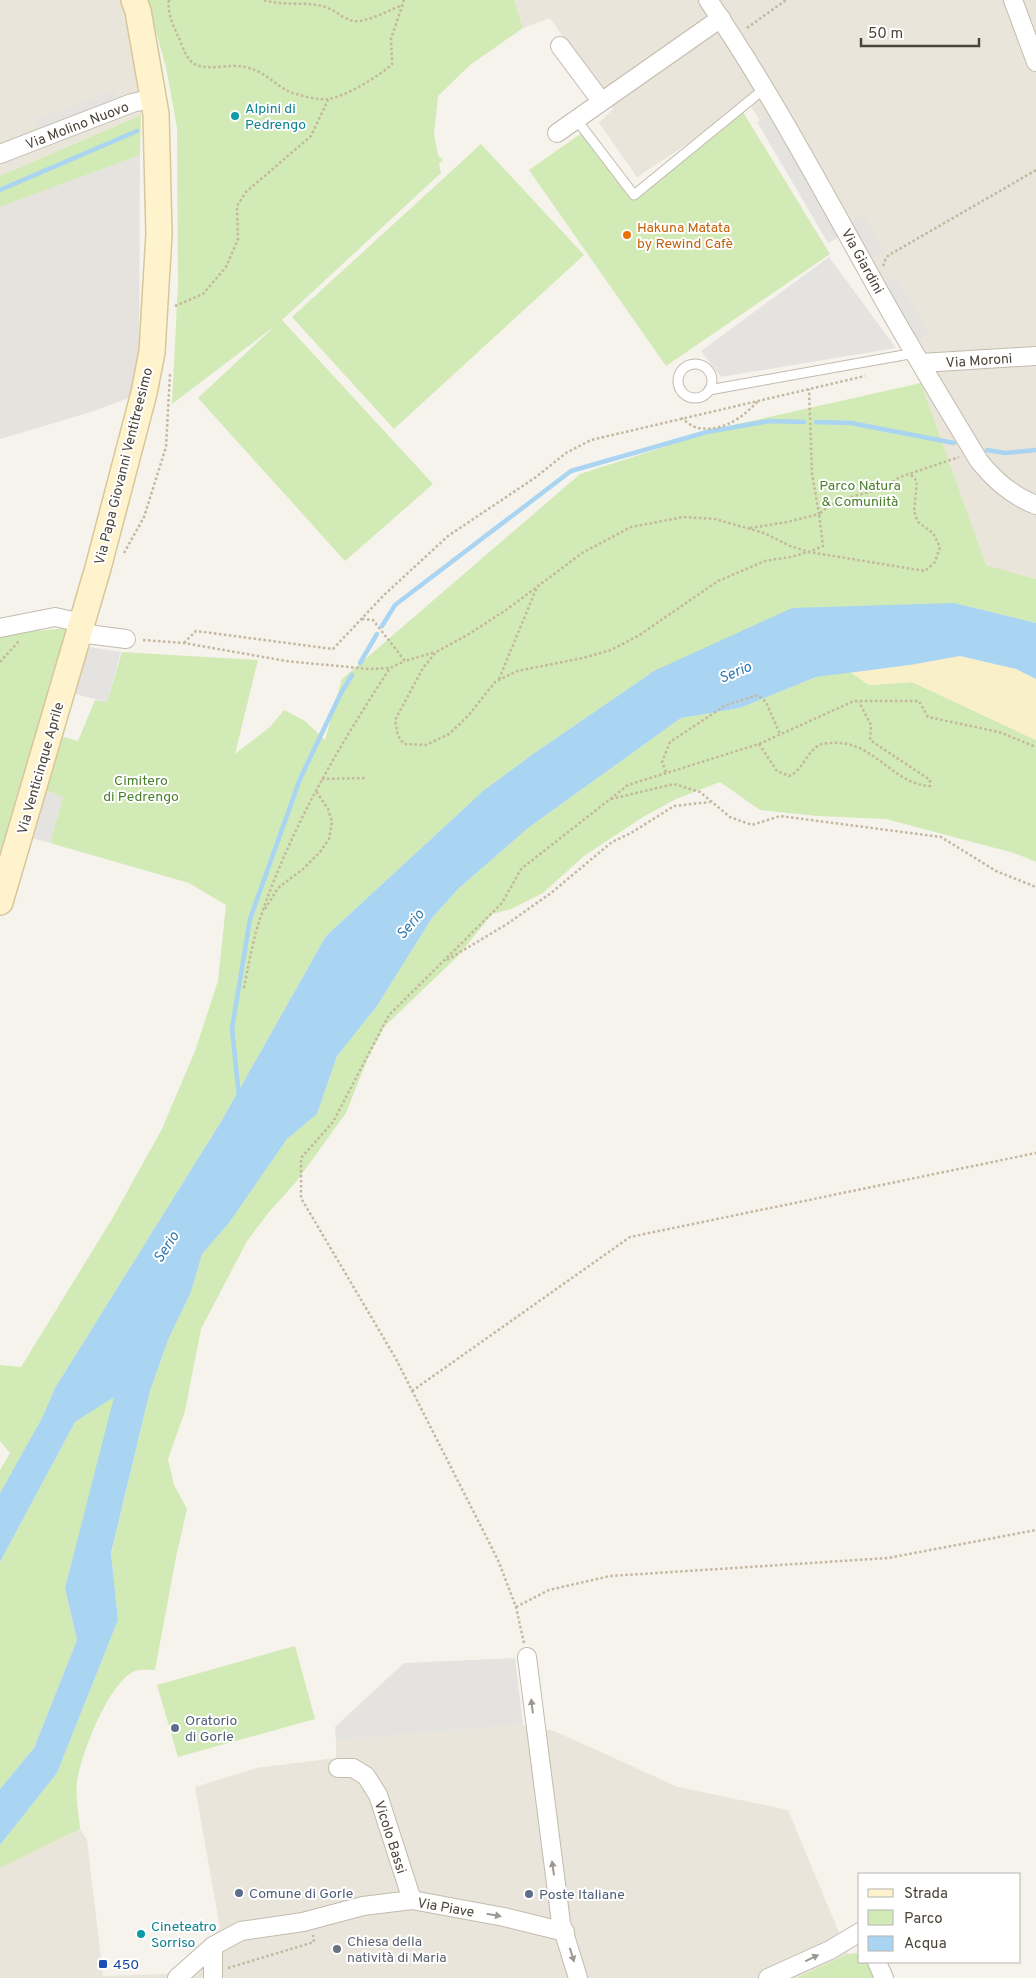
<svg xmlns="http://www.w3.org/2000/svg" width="1036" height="1978" viewBox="0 0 1036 1978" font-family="Overpass,sans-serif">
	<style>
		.residential { fill: #eae5da }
		.industrial { fill: #e6e2dd }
		.green { fill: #d2eab5 }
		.sand { fill: #f9efc9 }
		.parking { fill: #e5e3e0 }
		.water { fill: #a9d4f2 }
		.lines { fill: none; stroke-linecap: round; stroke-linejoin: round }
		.stream { stroke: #a9d4f2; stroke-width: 4.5 }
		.lane-casing { stroke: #c2bbae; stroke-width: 11 }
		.street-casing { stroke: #c2bbae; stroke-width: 20 }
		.secondary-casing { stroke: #d6c79b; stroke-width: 28 }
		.path { stroke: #c4b79f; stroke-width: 2.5; stroke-dasharray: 2.5 2.5; stroke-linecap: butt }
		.lane { stroke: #fff; stroke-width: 9 }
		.street { stroke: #fff; stroke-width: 18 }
		.secondary { stroke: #fff3cd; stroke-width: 25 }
		.oneway { fill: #9c9892 }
		.culture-dot { fill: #0f9aa8; stroke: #fff; stroke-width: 2 }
		.food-dot { fill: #e8710a; stroke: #fff; stroke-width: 2 }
		.service-dot { fill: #5c6f8a; stroke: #fff; stroke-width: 2 }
		.worship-dot { fill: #6b7280; stroke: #fff; stroke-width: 2 }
		.transit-dot { fill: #1a4fb4; stroke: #fff; stroke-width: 2 }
		.labels { text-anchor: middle; stroke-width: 4; stroke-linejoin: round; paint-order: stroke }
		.culture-label { font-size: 14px; fill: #0d838f; stroke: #fff; text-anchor: start }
		.street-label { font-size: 14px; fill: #4b4439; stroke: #fff }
		.food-label { font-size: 14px; fill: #c56008; stroke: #fff; text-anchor: start }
		.park-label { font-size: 14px; fill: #4a7f2a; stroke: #fff }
		.service-label { font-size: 14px; fill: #4e5e75; stroke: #fff; text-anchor: start }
		.worship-label { font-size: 14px; fill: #5b616d; stroke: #fff; text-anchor: start }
		.transit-label { font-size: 14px; fill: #164399; stroke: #fff; text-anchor: start }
		.water-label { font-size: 15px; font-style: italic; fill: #2e7ab2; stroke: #fff }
	</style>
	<rect width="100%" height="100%" fill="#f6f3ec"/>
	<!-- residential -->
	<g class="residential">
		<polygon points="0,0 137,0 141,115 0,176"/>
		<polygon points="514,0 1036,0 1036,579 986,565 921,383 846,247 749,104 637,177 599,123 613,109 550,18 523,28"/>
		<polygon points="523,1725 554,1731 678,1787 788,1810 848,1954 796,1978 0,1978 0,1868 80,1829 87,1840 103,1976 170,1974 220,1928 195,1787 256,1768 336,1758 336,1740"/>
	</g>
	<!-- industrial -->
	<polygon class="industrial" points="140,155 139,366 137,395 91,412 0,439 0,207"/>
	<!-- green -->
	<g class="green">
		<polygon points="147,0 514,0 523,28 470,65 438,96 434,134 438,155 443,160 439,164 441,173 282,320 433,484 345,561 198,398 276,325 172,404 178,284 177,128 166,67"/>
		<polygon points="743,112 830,254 666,366 529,170 589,128 632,190"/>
		<polygon points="141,115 140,155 0,207 0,176"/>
		<polygon points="481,144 584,255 394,429 292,317"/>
		<polygon points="921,383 986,565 1036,579 1036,623 954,603 654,671 533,754 483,791 326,936 222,1120 55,1388 42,1418 0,1493 0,1470 10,1453 0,1441 0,1365 21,1367 112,1219 162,1129 195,1051 218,981 226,905 189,883 50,843 63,797 47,791 60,736 78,741 95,700 107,702 122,652 258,660 235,754 270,727 284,710 305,721 325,740 342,679 580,474 729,426"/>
		<polygon points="69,628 0,856 0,634"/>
		<path d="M850,672L870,685L912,682L1036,740V862L1014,853L886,819L817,816L760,810L720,782L676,799L643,817L584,856L543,893L511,909L492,914L458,956L384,1027L367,1060L346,1113L296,1182L269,1212L247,1241L201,1329L185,1411L168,1459L174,1485L187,1509L176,1557L155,1670C149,1670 140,1669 135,1671C109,1681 81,1755 77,1782C75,1797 79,1814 80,1829L0,1868V1845L57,1773L118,1620L111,1554L150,1391L168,1340L191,1292L202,1254L229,1223L287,1139L317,1114L337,1056L377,1006L432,918L458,889L528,828L681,718L740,708L816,677Z"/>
		<polygon points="115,1396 65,1588 77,1640 34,1748 0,1789 0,1562 75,1422"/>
		<polygon points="295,1646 315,1719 178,1757 157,1685"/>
		<polygon points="857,1953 860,1955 860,1962 870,1962 876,1978 796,1978 848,1954"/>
	</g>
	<!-- sand -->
	<polygon class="sand" points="960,656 1016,669 1036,679 1036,740 912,682 869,685 850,672 910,665"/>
	<!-- parking -->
	<g class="parking">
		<polygon points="114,90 117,101 38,131 35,120"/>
		<polygon points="771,114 842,236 828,243 757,122"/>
		<polygon points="862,214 884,251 871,258 851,222"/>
		<polygon points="829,257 896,348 721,377 701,351"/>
		<polygon points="895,277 930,334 917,339 884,283"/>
		<polygon points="89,647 121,652 107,702 75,694"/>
		<polygon points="47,791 63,797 50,843 31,838"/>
		<polygon points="515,1658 523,1725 336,1740 335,1727 404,1663"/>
	</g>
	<!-- water -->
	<polygon class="water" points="954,603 1036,623 1036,679 1016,669 960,656 910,665 816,677 740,708 681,718 528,828 458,889 432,918 377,1006 337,1056 317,1114 287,1139 229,1223 202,1254 191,1292 168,1340 150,1391 111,1553 118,1620 57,1773 0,1845 0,1789 34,1748 77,1640 65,1588 114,1397 75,1422 0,1562 0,1493 42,1418 55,1388 222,1120 326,936 483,791 533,754 654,671 792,608"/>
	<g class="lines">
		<!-- stream -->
		<g class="stream">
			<polyline points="0,190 137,131"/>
			<polyline points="816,422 851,423 954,443"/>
			<polyline points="987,450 1005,453 1036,450"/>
			<polyline points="382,626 395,605 571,471 707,432 769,421 804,422"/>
			<polyline points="360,663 377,634"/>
			<polyline points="239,1096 232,1029 250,919 300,779 340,695 352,675"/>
		</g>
		<defs>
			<g id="lane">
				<polyline points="576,119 634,195 764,89"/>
				<circle cx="695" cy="381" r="17"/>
				<polyline points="709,390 915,353"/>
			</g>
			<g id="street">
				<path d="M708,0C768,88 818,182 870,275C904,338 942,399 979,461C995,481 1012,496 1036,505"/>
				<polyline points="1013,0 1036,62"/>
				<polyline points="560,46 601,101"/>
				<polyline points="557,133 721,18"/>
				<polyline points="0,154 132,103 155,98"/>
				<polyline points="921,363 1036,356"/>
				<polyline points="0,628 55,617 82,623"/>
				<polyline points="79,633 126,639"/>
				<polyline points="527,1657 561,1923 578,1978"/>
				<polyline points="338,1768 353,1768 366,1776 378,1795 412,1900"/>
				<polyline points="213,1946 213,1978"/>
				<polyline points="877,1962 884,1978"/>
				<polyline points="177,1978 213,1946 241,1931 303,1922 363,1906 412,1900 504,1917 565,1932"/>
				<polyline points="768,1978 830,1950 860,1932"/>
			</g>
			<polyline id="secondary" points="0,902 98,568 144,393 152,352 159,234 156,114 138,11 134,0"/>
		</defs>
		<!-- lane casing -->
		<use href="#lane" class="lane-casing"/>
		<!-- street casing -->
		<use href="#street" class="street-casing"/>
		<!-- secondary casing -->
		<use href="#secondary" class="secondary-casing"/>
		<!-- path -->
		<g class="path">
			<path d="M169,0C167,13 173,25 178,36C182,44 185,57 193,63C206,73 233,61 252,69C265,73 276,85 288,91C297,95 320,101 329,99C346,96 380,76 392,64L391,39L404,0"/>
			<path d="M264,0C285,7 307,0 328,8C338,12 348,23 359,21C374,19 389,10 403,5"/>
			<polyline points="747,28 786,0"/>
			<polyline points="883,266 886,258 889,255 1036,170"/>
			<polyline points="175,306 203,294 226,267 238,239 237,206 246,192 311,136 328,100"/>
			<path d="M681,418C686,421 692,427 698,428C723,432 742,418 758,401"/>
			<polyline points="911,475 917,481 914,511 918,522 933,533 940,547 935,562 925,571 809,552 790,557 765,561 718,581 638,636 611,650 583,658 517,671 495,682 468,716 449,734 426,745 404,744 398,736 395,720 423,668 436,652 469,634 506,610 582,553 631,527 683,517 715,519 764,533 790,546 809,552 823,546 819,514 830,505 854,496 881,489 900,477 959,457"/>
			<polyline points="750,528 787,522 819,514 812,474 809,389"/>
			<polyline points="124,553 144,517 166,447 170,374"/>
			<polyline points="362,619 373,620 405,661 435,652"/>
			<polyline points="143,640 184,643 286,661 369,669 390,668 405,661"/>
			<polyline points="184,643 196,631 333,649 384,595 448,536 536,477 566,453 591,440 865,376"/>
			<polyline points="0,662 19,641"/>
			<polyline points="499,679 537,587"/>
			<path d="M759,744L777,771L789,776C804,770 807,749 822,744C825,743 830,743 833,743C873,740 892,784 930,786V780L870,740L871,725L859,702"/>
			<polyline points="666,772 662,762 670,742 726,705 758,695 766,702 780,734"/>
			<polyline points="322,779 365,778"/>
			<polyline points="611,799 674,784 700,792 730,817 752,825 780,816 941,837 996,871 1036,887"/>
			<polyline points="265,909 278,888 303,869 320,852 329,839 332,822 328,809 316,791"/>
			<polyline points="447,960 507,924 551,893 612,842 631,833 674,806 710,802"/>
			<path d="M244,988C248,967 252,945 258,925C288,832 337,749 390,668"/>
			<polyline points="412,1391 630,1237 1036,1153"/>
			<polyline points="516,1607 549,1590 610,1576 888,1558 1036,1530"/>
			<polyline points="524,1643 516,1607 498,1560 396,1359 301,1198 301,1158 333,1122 389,1015 502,903 521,869 628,785 759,744 854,701 919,701 928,717 999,732 1036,747"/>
			<polyline points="228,1968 314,1942 313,1935"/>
		</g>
		<!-- lane -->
		<use href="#lane" class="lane"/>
		<!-- street -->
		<use href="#street" class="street"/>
		<!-- secondary -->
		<use href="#secondary" class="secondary"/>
	</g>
	<!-- one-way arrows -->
	<defs><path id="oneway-solid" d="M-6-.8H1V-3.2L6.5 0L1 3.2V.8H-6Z" transform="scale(1.25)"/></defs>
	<g class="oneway">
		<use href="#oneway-solid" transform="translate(532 1706) rotate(-97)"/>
		<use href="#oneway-solid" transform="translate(553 1868) rotate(-98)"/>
		<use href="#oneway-solid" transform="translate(494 1915) rotate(10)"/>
		<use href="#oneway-solid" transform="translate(572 1955) rotate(73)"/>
		<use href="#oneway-solid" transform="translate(812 1958) rotate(-26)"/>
	</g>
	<!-- markers -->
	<g class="culture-dot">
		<circle cx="235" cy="116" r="5"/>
		<circle cx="141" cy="1934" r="5"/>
	</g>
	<circle class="food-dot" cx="627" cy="235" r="5"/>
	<g class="service-dot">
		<circle cx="175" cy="1728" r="5"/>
		<circle cx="239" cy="1893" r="5"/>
		<circle cx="529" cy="1894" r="5"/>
	</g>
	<circle class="worship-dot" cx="337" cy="1949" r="5"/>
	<rect class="transit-dot" x="98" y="1959" width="10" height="10" rx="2.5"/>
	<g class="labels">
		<!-- culture labels -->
		<g class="culture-label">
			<text x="245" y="113">Alpini di<tspan x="245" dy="16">Pedrengo</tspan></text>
			<text x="151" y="1931">Cineteatro<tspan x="151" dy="16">Sorriso</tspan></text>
		</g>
		<!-- street labels -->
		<g class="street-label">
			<text transform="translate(77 125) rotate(-21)" y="5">Via Molino Nuovo</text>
			<text transform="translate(863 261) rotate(61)" y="5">Via Giardini</text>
			<text transform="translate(979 360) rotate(-4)" y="5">Via Moroni</text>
			<text transform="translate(123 466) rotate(-76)" y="5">Via Papa Giovanni Ventitreesimo</text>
			<text transform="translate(40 768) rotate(-74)" y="5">Via Venticinque Aprile</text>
			<text transform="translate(391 1837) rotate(72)" y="5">Vicolo Bassi</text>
			<text transform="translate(446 1907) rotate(10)" y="5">Via Piave</text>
		</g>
		<!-- food labels -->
		<g class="food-label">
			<text x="637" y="232">Hakuna Matata<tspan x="637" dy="16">by Rewind Cafè</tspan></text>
		</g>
		<!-- park labels -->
		<g class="park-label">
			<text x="860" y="490">Parco Natura<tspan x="860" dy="16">&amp; Comuniità</tspan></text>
			<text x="141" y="785">Cimitero<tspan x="141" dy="16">di Pedrengo</tspan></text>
		</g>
		<!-- service labels -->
		<g class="service-label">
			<text x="185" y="1725">Oratorio<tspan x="185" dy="16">di Gorle</tspan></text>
			<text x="249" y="1898">Comune di Gorle</text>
			<text x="539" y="1899">Poste Italiane</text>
		</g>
		<!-- worship labels -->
		<g class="worship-label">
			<text x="347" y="1946">Chiesa della<tspan x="347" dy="16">natività di Maria</tspan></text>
		</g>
		<!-- transit labels -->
		<g class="transit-label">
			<text x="113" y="1969">450</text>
		</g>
		<!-- water labels -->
		<g class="water-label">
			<text transform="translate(735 672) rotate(-23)" y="5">Serio</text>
			<text transform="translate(410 924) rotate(-50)" y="5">Serio</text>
			<text transform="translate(166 1247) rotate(-57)" y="5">Serio</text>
		</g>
	</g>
	<!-- legend -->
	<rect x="858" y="1873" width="162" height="90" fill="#ffffff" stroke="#b7b4b0"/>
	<rect x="868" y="1889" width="25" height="8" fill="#fff3cd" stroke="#b7b4b0"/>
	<text x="904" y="1898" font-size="15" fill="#4b4439">Strada</text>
	<rect x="868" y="1910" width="25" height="15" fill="#d2eab5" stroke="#b7b4b0"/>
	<text x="904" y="1923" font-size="15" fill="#4b4439">Parco</text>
	<rect x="868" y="1936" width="25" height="15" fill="#a9d4f2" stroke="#b7b4b0"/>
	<text x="904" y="1948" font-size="15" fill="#4b4439">Acqua</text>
	<!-- scale -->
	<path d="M861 38v8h118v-8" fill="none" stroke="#4b4439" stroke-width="2.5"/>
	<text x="868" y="38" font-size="15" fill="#4b4439" stroke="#ffffff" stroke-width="4" paint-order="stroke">50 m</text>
</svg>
